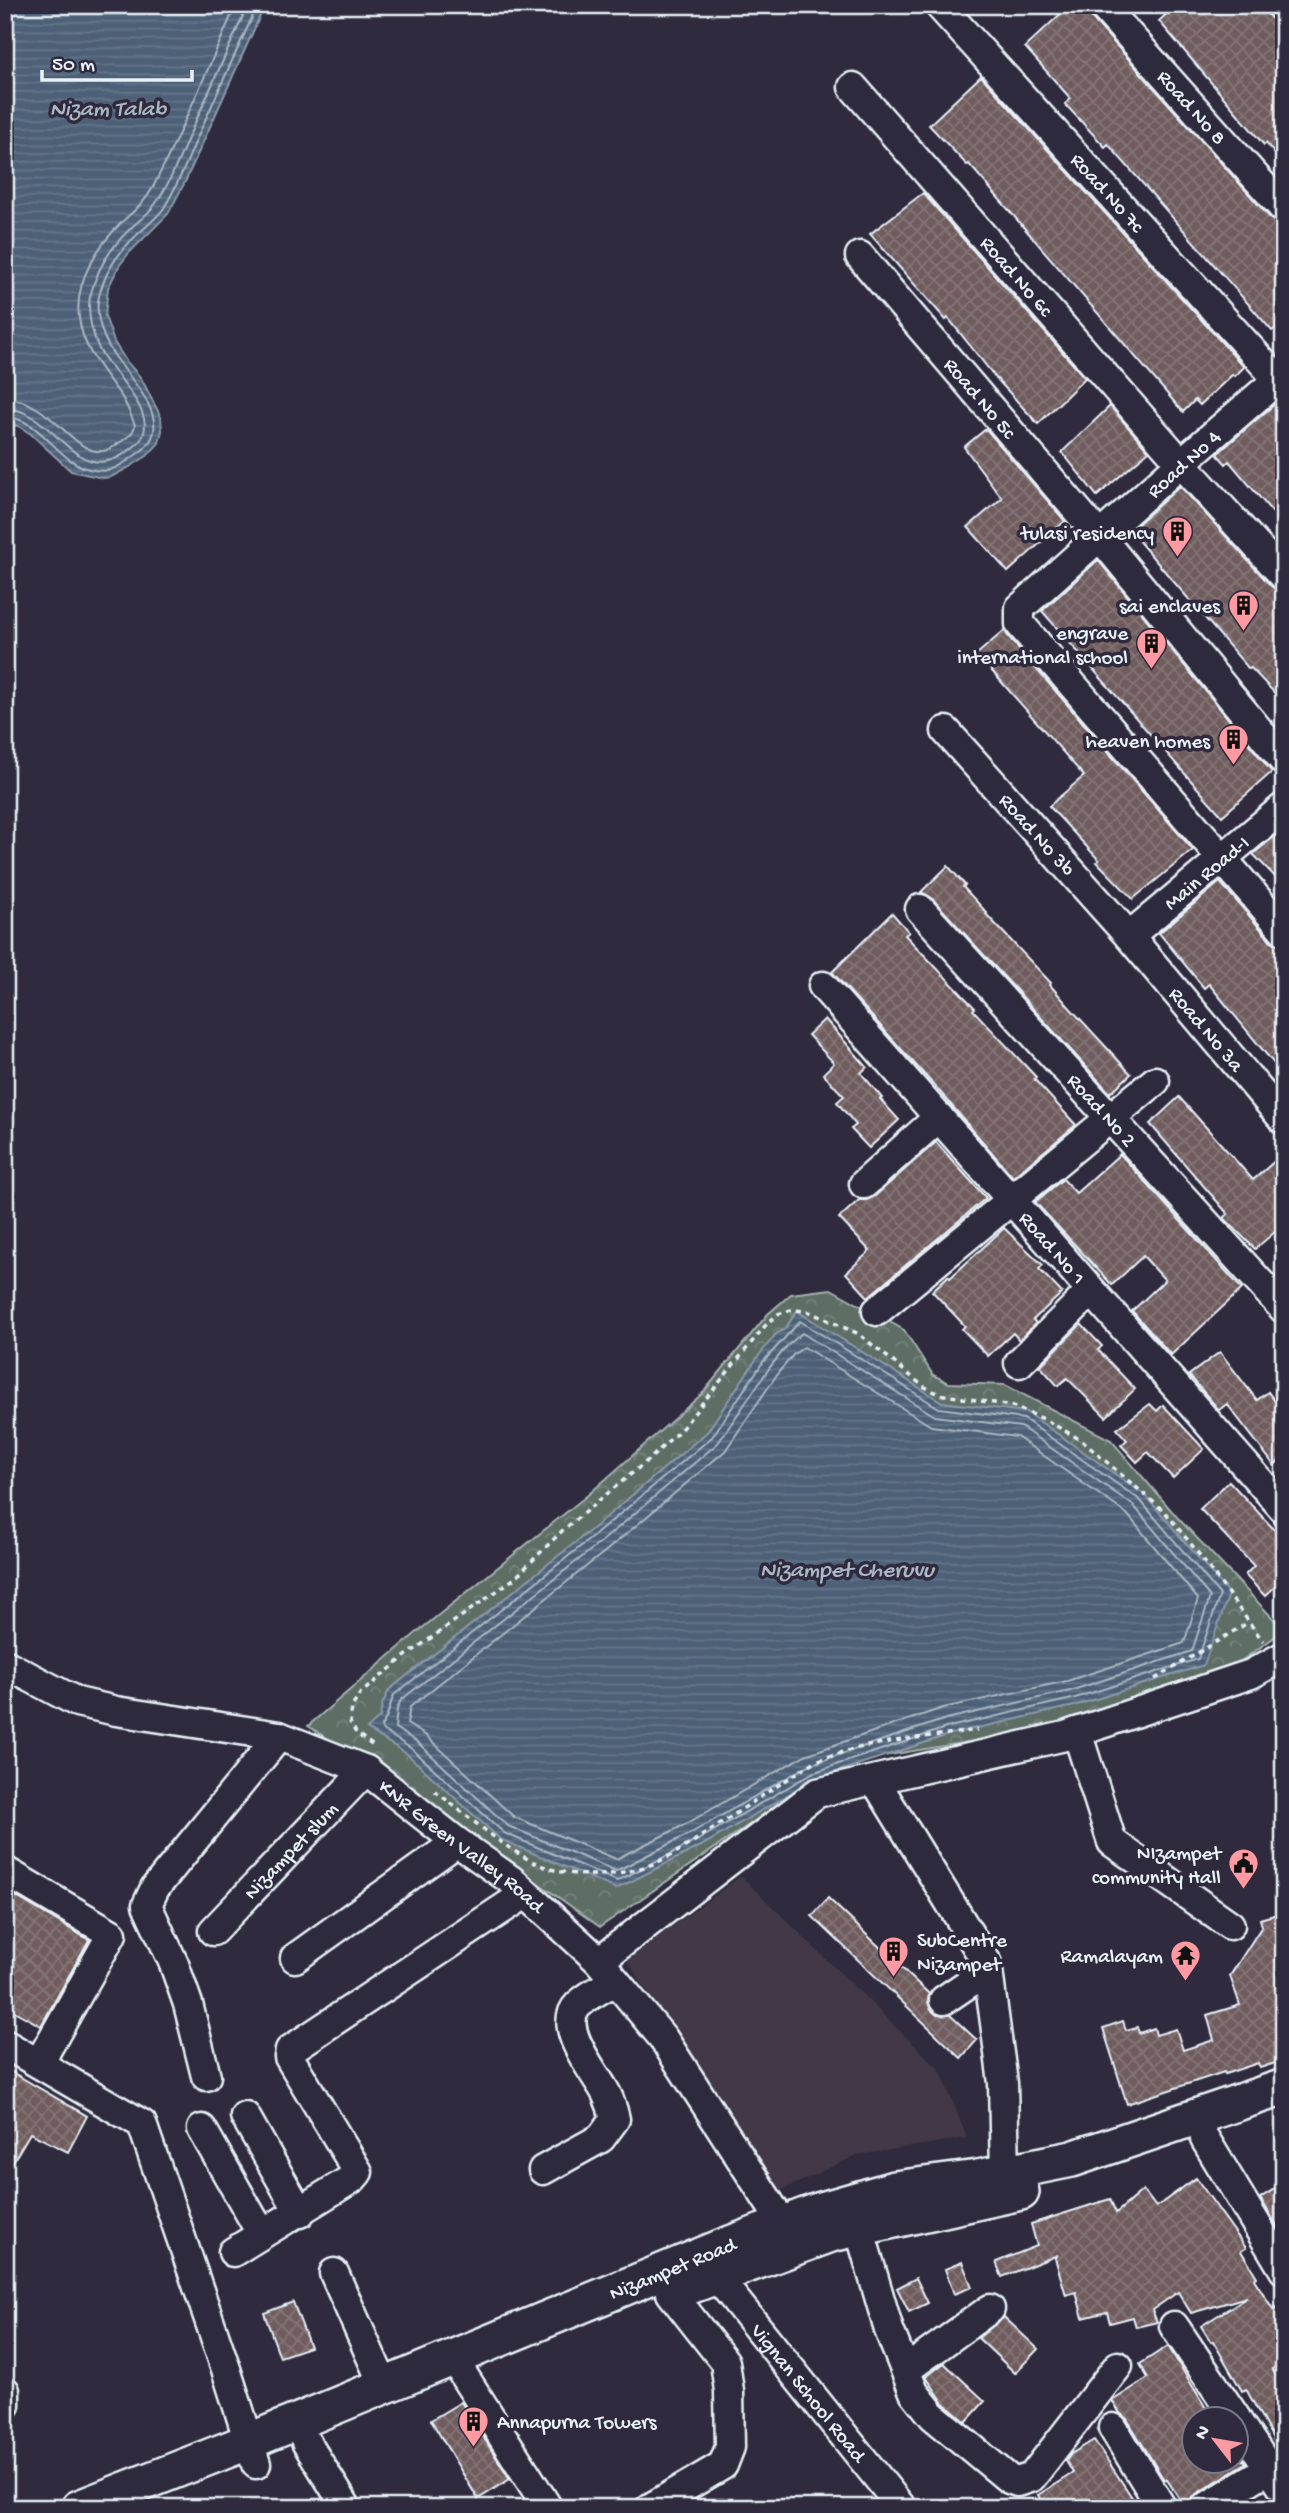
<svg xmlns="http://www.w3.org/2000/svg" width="1289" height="2513" viewBox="0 0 1289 2513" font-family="'Gochi Hand',sans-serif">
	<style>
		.built { fill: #423947 }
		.forest { fill: url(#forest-crowns); stroke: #a3b0ae; stroke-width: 2 }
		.water { fill: url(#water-rules); stroke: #8b9aab; stroke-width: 2 }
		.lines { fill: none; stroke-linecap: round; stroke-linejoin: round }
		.shore { stroke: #aab7c4; stroke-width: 2 }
		.building { fill: url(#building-cross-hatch); stroke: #e8f1f8; stroke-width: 2 }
		.minor-casing { stroke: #e8f1f8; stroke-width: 33 }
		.major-casing { stroke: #e8f1f8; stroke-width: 40 }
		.path { stroke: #e8f1f8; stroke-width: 3.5; stroke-dasharray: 5 5; stroke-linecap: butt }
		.minor { stroke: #2f2a3d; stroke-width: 28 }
		.major { stroke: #2f2a3d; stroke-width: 35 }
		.labels { text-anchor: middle; stroke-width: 7; stroke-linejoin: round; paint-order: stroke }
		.street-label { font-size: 21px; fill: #e8f1f8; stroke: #2f2a3d }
		.poi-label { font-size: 21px; fill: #e8f1f8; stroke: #2f2a3d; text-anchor: end }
		.water-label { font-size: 23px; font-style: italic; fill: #aab7c4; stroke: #2f2a3d }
	</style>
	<defs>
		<pattern id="forest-crowns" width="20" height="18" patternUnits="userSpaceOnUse" patternTransform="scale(1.75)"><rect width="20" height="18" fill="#5e6e65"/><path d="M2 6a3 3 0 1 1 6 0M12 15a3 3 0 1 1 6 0" fill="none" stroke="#75837c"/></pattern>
		<pattern id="water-rules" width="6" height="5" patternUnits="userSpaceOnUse" patternTransform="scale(1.75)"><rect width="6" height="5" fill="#4d6077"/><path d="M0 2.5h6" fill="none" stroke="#67778b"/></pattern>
		<pattern id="building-cross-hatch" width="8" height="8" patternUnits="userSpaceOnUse" patternTransform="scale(1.75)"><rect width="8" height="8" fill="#6f5c5d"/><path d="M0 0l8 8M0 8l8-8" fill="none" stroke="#847475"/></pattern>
	</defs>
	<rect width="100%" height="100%" fill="#2f2a3d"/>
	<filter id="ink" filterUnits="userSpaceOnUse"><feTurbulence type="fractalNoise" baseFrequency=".0143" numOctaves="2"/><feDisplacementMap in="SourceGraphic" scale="14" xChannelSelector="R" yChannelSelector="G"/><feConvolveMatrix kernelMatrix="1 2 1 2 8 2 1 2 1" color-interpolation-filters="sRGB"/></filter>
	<g filter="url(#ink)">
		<!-- built -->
		<polygon class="built" points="741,1876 940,2070 967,2138 857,2155 776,2193 627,1960"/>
		<!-- forest -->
		<polygon class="forest" points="831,1289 904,1330 933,1375 949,1383 1005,1385 1111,1440 1177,1517 1284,1630 1219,1677 1072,1725 877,1757 820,1776 600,1927 405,1788 308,1726 415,1634 589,1494 702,1394 768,1314 791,1294"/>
		<!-- water -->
		<g class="water">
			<polygon points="5,5 265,5 185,182 168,214 129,253 119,266 108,288 105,316 114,342 126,361 141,378 161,417 162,431 159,443 147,456 128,468 111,477 103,478 71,471 31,434 18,426 5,424"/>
			<polygon points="797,1311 942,1402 1026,1412 1145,1495 1229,1594 1204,1665 1074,1706 951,1734 815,1779 701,1846 616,1889 500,1839 407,1754 367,1729 380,1717 382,1705 389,1690 591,1530 707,1432 757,1358 776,1334 785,1329"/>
		</g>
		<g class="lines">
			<!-- shore -->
			<g class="shore">
				<path d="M5,398C51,399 74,456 103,451C109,451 117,444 122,441C129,436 134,433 135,425C130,414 126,401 118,392C101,368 83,349 79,318C74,281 98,245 124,220C135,210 145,202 152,189C183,129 209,66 236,5"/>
				<path d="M5,408C60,410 76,499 137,444C165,418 111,373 99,349C92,333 87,314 90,297C96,270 110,248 130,229C138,221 149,214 156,203C170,183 179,159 189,136C208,93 228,49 248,5"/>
				<path d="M5,417C44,418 57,465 94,470C99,470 105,472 110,470C119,467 129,460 137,454C183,424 125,377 109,347C102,335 96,316 98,301C103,275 118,252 138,234C146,226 157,218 164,208C178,185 188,160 198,136C218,92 237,49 258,5"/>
				<path d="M800,1321L939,1408L1024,1419L1140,1500L1220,1595L1198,1659L1072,1699L949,1727L812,1773L698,1840L617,1881L504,1833L412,1749L382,1730L381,1726C389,1718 389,1705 394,1695L595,1535L712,1437L763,1362Z"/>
				<polygon points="802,1333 935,1416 1021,1427 1134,1506 1210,1597 1192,1651 1070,1691 946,1719 809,1765 693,1832 616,1871 508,1826 417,1742 395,1728 397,1709 401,1700 601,1542 718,1443 770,1367 787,1346"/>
				<polygon points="804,1347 931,1426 1017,1437 1127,1514 1198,1599 1184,1643 1067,1681 943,1708 805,1755 688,1823 616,1859 514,1817 425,1735 407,1724 410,1707 607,1550 725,1451 778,1373 794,1354"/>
			</g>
		</g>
		<!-- building -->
		<g class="building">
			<polygon points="1070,5 1086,5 1090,16 1272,220 1284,225 1284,322 1272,331 1108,144 1105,147 1065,104 1071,99 1025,47"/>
			<polygon points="1176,5 1260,5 1284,31 1284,165 1266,143 1264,145 1159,21"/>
			<polygon points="981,76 1244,367 1235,376 1232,375 1200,405 1195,400 1183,412 969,164 967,165 929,125"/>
			<polygon points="923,193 1085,378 1038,424 996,378 948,318 946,320 870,234"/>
			<polygon points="1278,401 1284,402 1284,526 1229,461 1226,464 1217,454"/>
			<polygon points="1110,406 1149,451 1097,496 1062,452"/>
			<polygon points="986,429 1065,521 1008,572 968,527 1002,498 964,447"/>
			<polygon points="1180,486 1272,587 1284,592 1284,703 1251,668 1249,669 1130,531"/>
			<polygon points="1098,560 1272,772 1222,816 1042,611"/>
			<polygon points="1005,630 1007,635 1193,850 1133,899 1097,862 1099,860 1049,806 1084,776 977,654"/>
			<polygon points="1284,829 1284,886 1253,854"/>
			<polygon points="948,866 965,885 963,887 987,913 986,914 1051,983 1050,985 1071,1009 1131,1074 1110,1093 932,898 921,892"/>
			<polygon points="1220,882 1271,941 1284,946 1284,1076 1209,984 1204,988 1159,933"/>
			<polygon points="892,913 909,932 905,935 975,1008 973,1010 1036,1077 1034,1079 1076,1125 1013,1177 940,1092 832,972"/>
			<polygon points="825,1019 867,1067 861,1073 882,1098 880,1099 899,1120 869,1148 851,1129 856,1125 837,1102 844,1096 823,1074 834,1063 808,1035"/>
			<polygon points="1179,1097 1253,1180 1284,1153 1284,1224 1255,1249 1224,1218 1228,1214 1150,1124"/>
			<polygon points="936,1142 986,1198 868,1297 846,1273 870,1251 839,1218 859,1200 867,1200 875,1196"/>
			<polygon points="1120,1154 1242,1289 1171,1355 1132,1311 1165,1280 1143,1256 1112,1285 1035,1202 1063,1179 1076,1193"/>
			<polygon points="1004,1228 1043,1265 1039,1269 1062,1293 1033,1320 1036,1323 1019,1340 1013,1333 988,1356 962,1329 965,1326 932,1291 948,1276 950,1278"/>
			<polygon points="1081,1324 1102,1346 1098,1350 1135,1389 1106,1417 1067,1378 1058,1386 1040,1366"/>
			<polygon points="1220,1352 1257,1400 1268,1392 1284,1413 1284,1457 1274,1465 1227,1404 1219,1410 1189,1375"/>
			<polygon points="1150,1404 1157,1411 1163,1405 1204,1449 1173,1478 1148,1452 1137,1462 1121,1445 1127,1440 1117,1429"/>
			<polygon points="1229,1481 1284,1540 1284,1578 1265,1596 1245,1575 1254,1566 1200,1509"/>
			<polygon points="5,1890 89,1940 41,2026 5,2006"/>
			<polygon points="828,1898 929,1994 928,2002 931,2010 937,2015 950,2015 977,2040 961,2058 812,1916"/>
			<polygon points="1284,1912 1284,2060 1260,2068 1258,2063 1225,2074 1224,2072 1127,2104 1103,2028 1123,2021 1126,2030 1137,2027 1139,2033 1154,2028 1156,2035 1176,2029 1183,2050 1214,2040 1207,2015 1240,2005 1230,1976 1262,1926 1260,1919"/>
			<polygon points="5,2068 87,2116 68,2152 30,2133 5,2175"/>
			<polygon points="1196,2178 1246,2248 1241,2251 1257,2277 1254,2279 1273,2309 1276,2307 1284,2320 1284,2362 1272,2369 1284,2388 1284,2442 1276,2444 1246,2389 1242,2391 1213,2341 1211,2342 1201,2326 1247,2297 1191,2313 1178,2292 1152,2310 1157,2322 1136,2327 1133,2317 1110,2323 1107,2312 1083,2318 1076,2292 1066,2295 1055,2258 1058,2255 1002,2277 996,2262 1037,2246 1031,2224 1110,2199 1116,2213 1143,2190 1156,2207"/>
			<polygon points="1284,2183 1284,2237 1260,2198"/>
			<polygon points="962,2262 972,2287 954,2294 945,2269"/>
			<polygon points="916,2278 928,2303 909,2312 897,2288"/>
			<polygon points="293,2302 310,2347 280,2357 264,2313"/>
			<polygon points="1004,2317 1038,2349 1015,2373 978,2338"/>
			<polygon points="1168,2346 1212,2418 1194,2418 1194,2460 1244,2460 1246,2463 1196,2494 1185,2507 1166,2478 1164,2480 1127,2419 1120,2413 1112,2401 1148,2378 1140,2364"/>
			<polygon points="944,2363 985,2401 966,2422 943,2402 926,2377"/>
			<polygon points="461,2402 510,2479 478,2499 431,2420"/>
			<polygon points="1094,2440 1139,2508 1046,2508 1038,2495 1073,2473 1066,2461 1071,2454"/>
		</g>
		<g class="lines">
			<defs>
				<g id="minor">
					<path id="s1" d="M939,5L1284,386"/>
					<path id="s2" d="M1102,5L1284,209"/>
					<polyline points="1280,5 1284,9"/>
					<path id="s3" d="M853,87L1181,463L1284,576"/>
					<path id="s4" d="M860,256L1100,537L1284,761"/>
					<polyline points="1284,374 1181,463 1020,608 1020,624 1284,930"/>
					<path id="s5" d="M946,731L1129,936L1284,1120"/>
					<path id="s6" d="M920,909L1284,1309"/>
					<path id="s7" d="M1129,936L1284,807"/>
					<path id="s8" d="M823,986L1284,1509"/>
					<polyline points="864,1184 939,1117"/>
					<polyline points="877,1311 1155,1081"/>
					<polyline points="1019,1363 1091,1291"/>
					<path id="s9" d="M5,1664L77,1702L116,1711L279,1736L366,1770L457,1842L511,1880L599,1961L663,2038L783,2224"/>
					<polyline points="1077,1732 1112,1842 1230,1925"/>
					<polyline points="879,1787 987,1963 1003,2083 1005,2172"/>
					<polyline points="5,1871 112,1934 39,2063"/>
					<path id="s10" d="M213,1931L366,1770"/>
					<polyline points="295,1958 457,1842"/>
					<polyline points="599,1961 817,1793 1065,1736 1251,1674 1284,1656"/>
					<polyline points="944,2000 988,1970"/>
					<polyline points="5,2044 142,2124 226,2369 256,2464"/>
					<polyline points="206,2076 188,2004 174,1964 147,1905 155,1888 279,1736"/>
					<polyline points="245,2116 300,2213"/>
					<polyline points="202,2129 261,2233"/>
					<polyline points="1205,2139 1284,2270"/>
					<path d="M543,2170L601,2138L615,2119C613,2110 610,2101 606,2093C595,2072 556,2027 578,2005C588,1995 603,1988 615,1981"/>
					<polyline points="859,2228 889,2330 914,2392 933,2416 1009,2479 1017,2482 1032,2477 1118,2366"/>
					<polyline points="233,2252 353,2178 358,2172 289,2057 290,2050 525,1894"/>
					<polyline points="334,2273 384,2386"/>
					<path id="s11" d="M716,2276L902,2508"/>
					<polyline points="1174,2326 1236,2418"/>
					<polyline points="906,2370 990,2309"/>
					<polyline points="464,2376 548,2508"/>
					<polyline points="5,2391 5,2405"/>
					<polyline points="1236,2419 1284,2490"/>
					<polyline points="1113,2428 1162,2508"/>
					<polyline points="306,2442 345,2505 342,2508"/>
					<polyline points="650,2508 723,2465 730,2447 729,2391 725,2362 671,2293"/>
					<polyline points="1205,2508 1284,2459"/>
				</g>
				<g id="major">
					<polyline points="676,2291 831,2234 1021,2192"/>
					<path id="s12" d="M79,2508L250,2441L725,2246L818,2211L894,2189L978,2178L1072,2159L1284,2087"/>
				</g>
			</defs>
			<!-- minor casing -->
			<use href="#minor" class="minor-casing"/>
			<!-- major casing -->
			<use href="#major" class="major-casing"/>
			<!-- path -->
			<g class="path">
				<polyline points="1155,1679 1249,1622"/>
				<polyline points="372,1745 356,1733 350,1722 352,1707 360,1694 403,1658 515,1578 563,1530 653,1456 683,1427 765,1326 778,1314 791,1310 807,1311 859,1334 923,1386 939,1394 1012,1406 1044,1419 1081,1440 1165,1512 1195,1549 1263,1641"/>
				<path d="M435,1791C466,1814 505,1850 540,1865C580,1882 633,1876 670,1856C690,1845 709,1830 729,1818C757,1799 786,1780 814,1762C864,1741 924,1738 977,1730"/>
			</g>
			<!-- minor -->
			<use href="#minor" class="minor"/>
			<!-- major -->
			<use href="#major" class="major"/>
		</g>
	</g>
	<!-- icons -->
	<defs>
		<symbol id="building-pin" viewBox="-11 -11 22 30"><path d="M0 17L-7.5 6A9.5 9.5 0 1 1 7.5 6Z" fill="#ff9aa2" stroke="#2f2a3d"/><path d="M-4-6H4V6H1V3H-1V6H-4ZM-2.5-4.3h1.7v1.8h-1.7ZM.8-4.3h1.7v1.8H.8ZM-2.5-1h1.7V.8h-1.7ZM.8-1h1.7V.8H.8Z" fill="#111"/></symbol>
		<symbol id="civic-pin" viewBox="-11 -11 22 30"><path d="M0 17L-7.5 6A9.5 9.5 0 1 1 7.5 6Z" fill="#ff9aa2" stroke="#2f2a3d"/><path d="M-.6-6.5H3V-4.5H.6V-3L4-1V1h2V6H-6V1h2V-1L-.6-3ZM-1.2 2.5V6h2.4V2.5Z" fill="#111"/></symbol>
		<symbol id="temple-pin" viewBox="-11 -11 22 30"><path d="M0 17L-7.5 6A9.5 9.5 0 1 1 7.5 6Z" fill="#ff9aa2" stroke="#2f2a3d"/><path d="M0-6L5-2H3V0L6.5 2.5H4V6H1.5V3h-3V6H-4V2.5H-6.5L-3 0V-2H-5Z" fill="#111"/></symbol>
	</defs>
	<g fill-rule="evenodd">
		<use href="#building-pin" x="1160" y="514" width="35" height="47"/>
		<use href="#building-pin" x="1226" y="588" width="35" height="47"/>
		<use href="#building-pin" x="1134" y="626" width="35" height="47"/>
		<use href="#building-pin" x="1216" y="722" width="35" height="47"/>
		<use href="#civic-pin" x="1226" y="1846" width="35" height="47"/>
		<use href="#building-pin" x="876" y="1934" width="35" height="47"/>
		<use href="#temple-pin" x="1168" y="1938" width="35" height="47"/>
		<use href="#building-pin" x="456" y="2404" width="35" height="47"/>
	</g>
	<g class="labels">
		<!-- street labels -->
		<g class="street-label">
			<text dy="7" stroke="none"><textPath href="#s2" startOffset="136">Road No 8</textPath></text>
			<text dy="7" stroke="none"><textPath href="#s1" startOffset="252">Road No 7c</textPath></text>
			<text dy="7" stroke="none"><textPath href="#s3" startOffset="250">Road No 6c</textPath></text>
			<text dy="7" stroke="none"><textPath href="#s4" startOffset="186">Road No 5c</textPath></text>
			<text transform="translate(1183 463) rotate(-42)" y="7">Road No 4</text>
			<text dy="7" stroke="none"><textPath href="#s5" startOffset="138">Road No 3b</textPath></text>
			<text dy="7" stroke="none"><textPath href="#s7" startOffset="100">Main Road-I</textPath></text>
			<text dy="7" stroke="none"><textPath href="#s5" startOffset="396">Road No 3a</textPath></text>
			<text dy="7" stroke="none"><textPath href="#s6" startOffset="271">Road No 2</textPath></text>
			<text dy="7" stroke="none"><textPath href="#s8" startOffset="348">Road No 1</textPath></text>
			<text dy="7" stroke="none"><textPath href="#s9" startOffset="502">KNR Green Valley Road</textPath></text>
			<text dy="7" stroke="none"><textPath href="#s10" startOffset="112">Nizampet slum</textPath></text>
			<text dy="7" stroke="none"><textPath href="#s12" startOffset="640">Nizampet Road</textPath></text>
			<text dy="7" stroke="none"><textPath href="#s11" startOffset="149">Vignan School Road</textPath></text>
		</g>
		<!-- poi labels -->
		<g class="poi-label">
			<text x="1154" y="539">tulasi residency</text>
			<text x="1220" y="612">sai enclaves</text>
			<text x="1128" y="639">engrave<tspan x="1128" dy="24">international school</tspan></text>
			<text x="1210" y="747">heaven homes</text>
			<text x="1221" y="1859">NIzampet<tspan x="1221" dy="24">community Hall</tspan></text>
			<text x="917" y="1946" text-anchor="start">SubCentre<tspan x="917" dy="24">Nizampet</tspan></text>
			<text x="1163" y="1962">Ramalayam</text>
			<text x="497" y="2428" text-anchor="start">Annapurna Towers</text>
		</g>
		<!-- water labels -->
		<g class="water-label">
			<text x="108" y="115">Nizam Talab</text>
			<text x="847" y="1576">Nizampet Cheruvu</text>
		</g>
	</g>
	<!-- margin -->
	<rect width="1289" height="2513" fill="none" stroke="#2f2a3d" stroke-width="28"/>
	<rect x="14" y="14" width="1261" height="2485" fill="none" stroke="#e8f1f8" stroke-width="2.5" filter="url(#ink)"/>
	<!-- north arrow -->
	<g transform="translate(1215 2440) rotate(301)"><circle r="33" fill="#2f2a3d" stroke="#797a88" stroke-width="2"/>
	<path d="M0-5L12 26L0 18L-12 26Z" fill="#ff9aa2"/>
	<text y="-10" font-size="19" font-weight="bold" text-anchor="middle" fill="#e8f1f8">N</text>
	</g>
	<!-- scale -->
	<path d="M42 70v10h150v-10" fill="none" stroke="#e8f1f8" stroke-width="3.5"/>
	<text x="52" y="70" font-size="21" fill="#e8f1f8" stroke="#2f2a3d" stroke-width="5" paint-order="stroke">50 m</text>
</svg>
